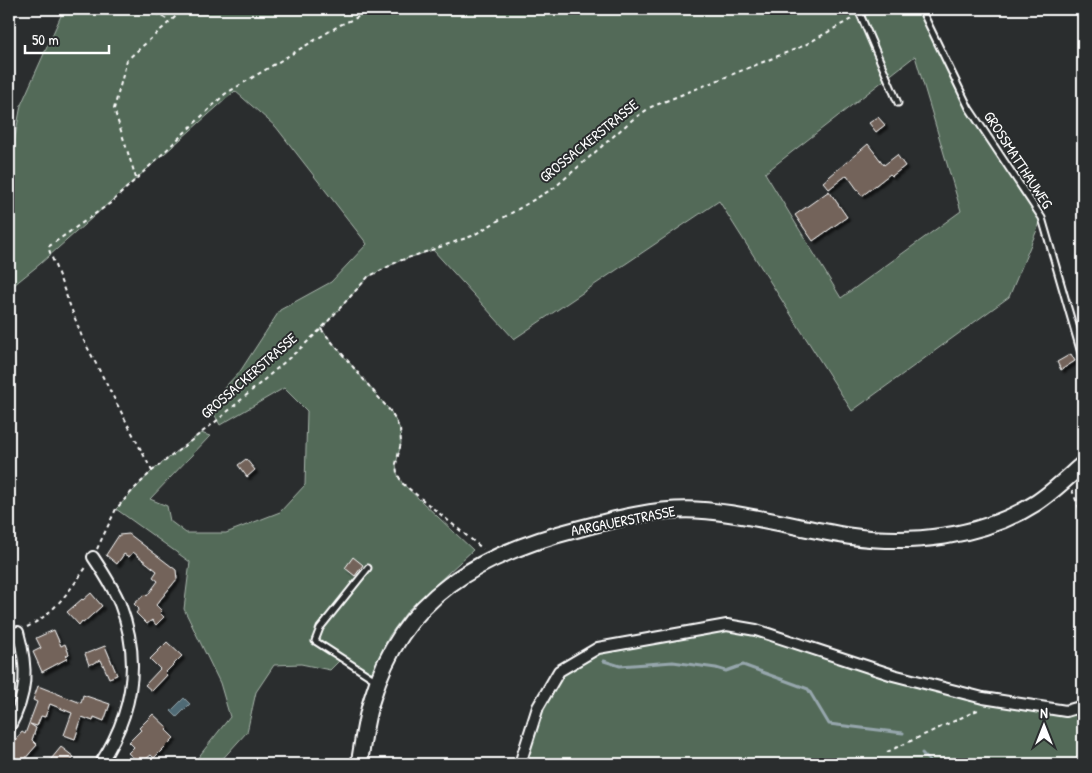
<svg xmlns="http://www.w3.org/2000/svg" width="1092" height="773" viewBox="0 0 1092 773" font-family="'Patrick Hand',sans-serif">
	<style>
		.green { fill: #536b59; stroke: #a9b5ac; fill-rule: evenodd }
		.water { fill: #506a75; stroke: #96a6ac }
		.lines { fill: none; stroke-linecap: round; stroke-linejoin: round }
		.stream { stroke: #96a6ac; stroke-width: 3 }
		.building { fill: #73635a; stroke: #fff; filter: url(#shadow) }
		.lane-casing { stroke: #fff; stroke-width: 9 }
		.street-casing { stroke: #fff; stroke-width: 14 }
		.secondary-casing { stroke: #fff; stroke-width: 19 }
		.path { stroke: #fff; stroke-width: 2; stroke-dasharray: 4 4; stroke-linecap: butt }
		.lane { stroke: #2a2d2e; stroke-width: 5 }
		.street { stroke: #2a2d2e; stroke-width: 10 }
		.secondary { stroke: #2a2d2e; stroke-width: 15 }
		.labels { text-anchor: middle; stroke-width: 4; stroke-linejoin: round; paint-order: stroke }
		.street-label { font-size: 15px; fill: #fff; stroke: #2a2d2e }
	</style>
	<defs>
		<filter id="shadow"><feDropShadow dx="3" dy="3" stdDeviation="1" flood-color="#0009"/></filter>
	</defs>
	<rect width="100%" height="100%" fill="#2a2d2e"/>
	<filter id="ink" filterUnits="userSpaceOnUse"><feTurbulence type="fractalNoise" baseFrequency=".02" numOctaves="2"/><feDisplacementMap in="SourceGraphic" scale="10" xChannelSelector="R" yChannelSelector="G"/><feConvolveMatrix kernelMatrix="1 2 1 2 8 2 1 2 1" color-interpolation-filters="sRGB"/></filter>
	<g filter="url(#ink)">
		<!-- green -->
		<g class="green">
			<path d="M64,9H921L969,108L1042,218L1009,297L852,411L719,201L514,339L433,250L399,261L368,277L321,329L391,412L400,429L401,443L396,464L397,473L402,483L473,550L408,610L389,636L372,672L352,666L341,659L330,670L301,664L274,665L256,692L247,732L218,764H193L230,717L220,683L184,609L190,562L116,509L152,471L201,433L210,436L150,499L167,506L170,521L186,533H226L280,512L305,485L307,411L284,388L220,425L209,404L241,370L280,310L331,282L367,244L276,127L235,91L40,264L9,289V169L21,105ZM915,56L961,211L841,298L765,173Z"/>
			<polygon points="727,625 893,675 1066,711 1083,706 1083,764 520,764 538,707 559,671 598,648"/>
		</g>
		<!-- water -->
		<polygon class="water" points="184,698 190,704 177,717 171,711"/>
		<g class="lines">
			<!-- stream -->
			<g class="stream">
				<polyline points="604,661 620,666 673,662 716,668 726,671 743,665 808,689 829,724 903,733"/>
				<polyline points="922,753 932,764"/>
			</g>
		</g>
		<!-- building -->
		<g class="building">
			<polygon points="878,117 885,125 876,132 869,123"/>
			<polygon points="868,144 884,165 897,155 905,166 892,176 890,174 862,196 847,175 829,189 823,182"/>
			<polygon points="829,191 847,217 813,241 795,215"/>
			<polygon points="1071,354 1075,361 1061,370 1057,362"/>
			<polygon points="246,459 255,470 247,477 238,465"/>
			<polygon points="129,534 176,570 177,579 156,605 162,611 160,613 164,617 156,625 152,620 147,624 136,613 139,609 134,604 145,594 147,596 158,581 153,577 157,571 133,552 129,557 124,554 117,564 106,555 119,535"/>
			<polygon points="353,557 363,565 355,576 345,568"/>
			<polygon points="91,593 102,606 83,623 82,621 79,625 67,612 82,599 83,600"/>
			<polygon points="54,630 61,646 65,644 69,654 66,656 68,658 42,672 33,652 41,648 36,638"/>
			<polygon points="167,642 182,656 165,673 167,675 152,691 145,685 160,669 150,659"/>
			<polygon points="105,646 117,675 109,678 101,660 89,665 85,654"/>
			<polygon points="38,686 81,703 83,695 110,704 104,721 94,717 93,721 82,717 75,739 64,735 72,713 50,704 45,717 41,716 37,726 30,724 36,728 32,740 37,745 23,761 20,758 15,764 9,764 9,747 22,732 25,734 37,702 33,700"/>
			<polygon points="153,714 168,728 166,730 174,738 154,758 151,755 140,764 128,753 134,747 129,742 141,730 139,728"/>
			<polygon points="61,747 74,757 69,764 47,764"/>
		</g>
		<g class="lines">
			<defs>
				<g id="lane">
					<polyline points="868,9 860,14 898,103"/>
					<polyline points="921,9 969,108 1042,218 1083,360"/>
					<polyline points="368,568 320,628 315,641 377,681"/>
				</g>
				<g id="street">
					<path d="M93,557C103,572 113,587 120,604C142,661 133,714 100,764"/>
					<path d="M9,728C28,694 28,668 18,632"/>
					<polyline points="520,764 538,707 559,671 598,648 727,625 756,630 893,675 983,698 1066,711 1083,706"/>
				</g>
				<path id="secondary" d="M359,764C363,743 365,720 372,699C402,596 480,554 578,529C615,519 657,508 696,510C747,513 797,528 848,536C910,545 981,538 1036,503C1053,492 1068,477 1083,464"/>
			</defs>
			<!-- lane casing -->
			<use href="#lane" class="lane-casing"/>
			<!-- street casing -->
			<use href="#street" class="street-casing"/>
			<!-- secondary casing -->
			<use href="#secondary" class="secondary-casing"/>
			<!-- path -->
			<g class="path">
				<polyline points="149,9 170,21"/>
				<polyline points="136,178 114,109 127,60 184,9"/>
				<polyline points="321,329 391,412 400,429 401,443 396,464 397,473 402,483 483,549"/>
				<polyline points="152,471 82,337 48,247 112,202 225,94 340,25 376,9"/>
				<polyline points="1072,490 1083,518"/>
				<polyline points="97,549 116,509 134,489 152,471 219,419 303,346 321,329 368,277 399,261 472,236 554,188 632,120 651,107 803,46 853,18"/>
				<path d="M27,627C54,614 70,590 87,566"/>
				<polyline points="887,752 980,709"/>
			</g>
			<!-- lane -->
			<use href="#lane" class="lane"/>
			<!-- street -->
			<use href="#street" class="street"/>
			<!-- secondary -->
			<use href="#secondary" class="secondary"/>
		</g>
	</g>
	<g class="labels">
		<!-- street labels -->
		<g class="street-label">
			<text transform="translate(589 141) rotate(-39)" y="5">GROSSACKERSTRASSE</text>
			<text transform="translate(1018 160) rotate(57)" y="5">GROSSMATTHAUWEG</text>
			<text transform="translate(249 376) rotate(-41)" y="5">GROSSACKERSTRASSE</text>
			<text transform="translate(623 521) rotate(-11)" y="5">AARGAUERSTRASSE</text>
		</g>
	</g>
	<!-- margin -->
	<rect width="1092" height="773" fill="none" stroke="#2a2d2e" stroke-width="30"/>
	<rect x="15" y="15" width="1062" height="743" fill="none" stroke="#fff" stroke-width="2" filter="url(#ink)"/>
	<!-- north arrow -->
	<g transform="translate(1044 726)" stroke="#2a2d2e" stroke-width="4" paint-order="stroke">
	<path d="M0-4L9 19L0 12L-9 19Z" fill="#ffffff"/>
	<text y="-8" font-size="14" font-weight="bold" text-anchor="middle" fill="#ffffff">N</text>
	</g>
	<!-- scale -->
	<path d="M25 45v8h84v-8" fill="none" stroke="#ffffff" stroke-width="2.5"/>
	<text x="32" y="45" font-size="15" fill="#ffffff" stroke="#2a2d2e" stroke-width="4" paint-order="stroke">50 m</text>
</svg>
